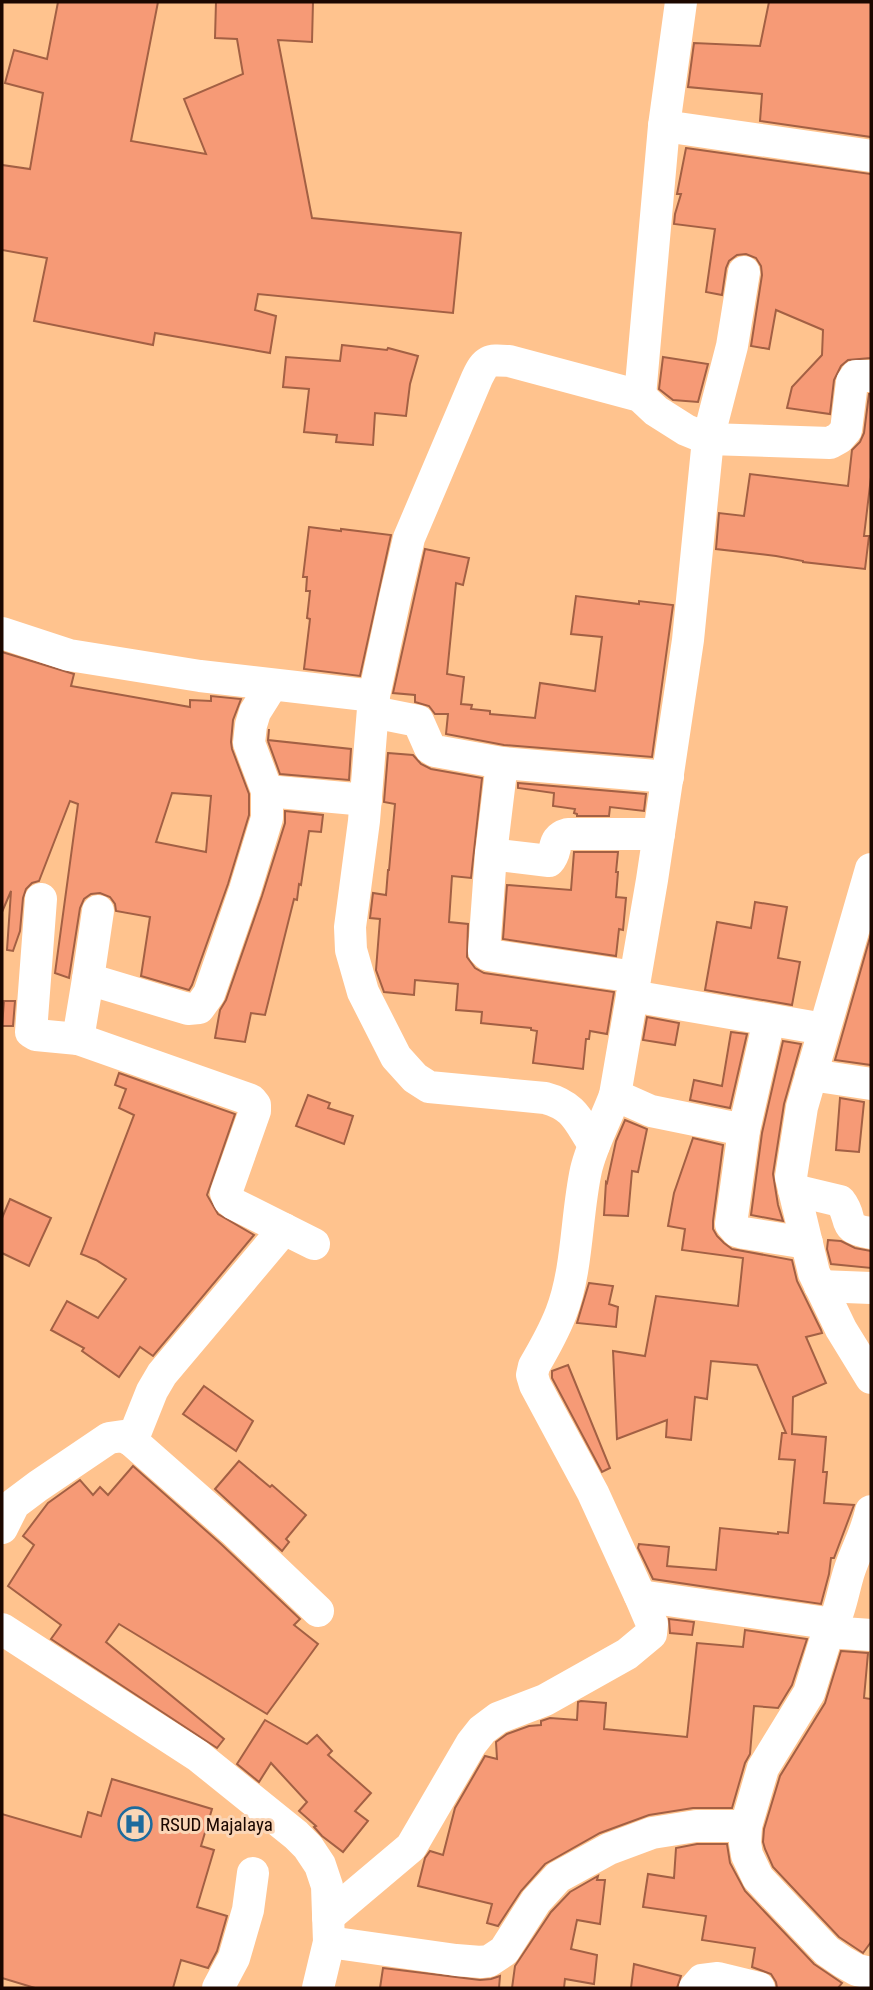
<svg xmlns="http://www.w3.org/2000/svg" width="873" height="1990" viewBox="0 0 873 1990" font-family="'Roboto Condensed',sans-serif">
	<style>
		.building { fill: #f69a76; stroke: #a36044; stroke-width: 2; fill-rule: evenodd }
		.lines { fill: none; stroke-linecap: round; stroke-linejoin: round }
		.minor { stroke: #fff; stroke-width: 32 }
		.labels { text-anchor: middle; stroke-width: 6; stroke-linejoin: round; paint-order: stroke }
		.poi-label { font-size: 19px; fill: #1b0700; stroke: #fbd6b7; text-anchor: start }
	</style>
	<rect width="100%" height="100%" fill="#ffc38e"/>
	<!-- building -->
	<g class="building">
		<polygon points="58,2 158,2 131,141 206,154 184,99 243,74 237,39 215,38 216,2 313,2 312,42 278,40 312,218 461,233 453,313 258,294 255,310 276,316 270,353 155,333 153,345 34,321 47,258 2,250 2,165 30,169 43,93 5,83 14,50 47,59"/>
		<polygon points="769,2 871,2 871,137 760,121 762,94 688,87 694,43 760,46"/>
		<polygon points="686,148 871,174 871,358 848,360 841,366 834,380 830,414 787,408 792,387 822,355 823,330 776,310 769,349 751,346 762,275 761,266 756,258 746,254 737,255 729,261 726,268 722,295 706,292 715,229 674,224 675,214 681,194 677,194"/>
		<polygon points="342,345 387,350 388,348 418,356 410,384 406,416 375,413 373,445 336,442 337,435 304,432 309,389 283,387 286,357 340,361"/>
		<polygon points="663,357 708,364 698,402 673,400 659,389"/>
		<polygon points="869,394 871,394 871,477 864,536 869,536 865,569 803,562 803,561 776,556 716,549 719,513 744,516 750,474 848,486 852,450 860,442 864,433"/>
		<polygon points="309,527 341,531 341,529 391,535 360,676 304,669 310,619 307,618 310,591 306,591 307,577 303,577"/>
		<polygon points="425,549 469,558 463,585 456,583 447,674 464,677 461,704 472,705 471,709 490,711 490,714 535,718 540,683 595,691 602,637 571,634 576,596 639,604 639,601 673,605 652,757 504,745 446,734 448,714 435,714 429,706 415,702 415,695 393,693"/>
		<path d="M2,652L74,674L71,686L190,707V700L211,701V696L241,699L233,720L231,742L232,749L249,794V815L228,884L192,985L189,990L141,976L150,917L116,911L115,904L110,897L100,893L91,894L84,899L80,908L69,978L55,973L78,804L70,801L39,881L32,883L26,889L23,898L20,931L13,951L7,950L11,891L2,912ZM172,793L211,796L206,852L156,842Z"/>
		<polygon points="269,729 268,740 351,749 349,780 280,774 268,741"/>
		<polygon points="388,753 413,755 421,764 431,769 482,778 471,878 452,876 449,922 468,924 467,957 475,968 484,973 614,992 607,1034 590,1031 589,1039 586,1039 583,1069 533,1063 537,1031 531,1030 531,1028 481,1023 482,1012 456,1010 458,984 415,980 414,995 384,992 376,970 380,919 370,918 373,893 386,895 388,870 389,870 395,804 384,802"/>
		<polygon points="518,783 646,794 644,811 610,807 609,816 577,816 577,814 574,813 575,809 553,806 554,793 518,788"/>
		<polygon points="285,811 323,815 321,832 309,831 301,885 299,884 297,900 294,899 265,1015 251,1013 245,1042 215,1038 220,1010 226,1000 262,896 285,823"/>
		<polygon points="574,852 618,852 616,872 618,872 616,897 626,898 623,930 619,929 616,956 503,939 507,885 571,890"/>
		<polygon points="755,902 787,907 778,958 800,962 792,1005 705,990 717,922 751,928"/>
		<polygon points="871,934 871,1065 835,1060"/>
		<polygon points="4,1001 15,1001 13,1026 2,1026"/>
		<polygon points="647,1017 679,1023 675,1045 643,1040"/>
		<polygon points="731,1032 747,1034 730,1108 690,1100 694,1080 722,1086"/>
		<polygon points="783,1041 801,1044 784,1104 773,1174 778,1205 783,1221 751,1215 762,1133"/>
		<polygon points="119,1073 235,1114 207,1195 218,1214 254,1235 153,1356 140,1347 119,1377 82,1351 84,1348 51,1330 67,1301 98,1318 126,1279 96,1260 81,1254 134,1115 119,1108 126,1089 115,1085"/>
		<polygon points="308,1095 330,1103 328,1108 353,1116 344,1144 296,1126"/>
		<polygon points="840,1098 864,1102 859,1152 836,1150"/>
		<polygon points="625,1120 647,1129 638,1172 632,1171 628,1216 604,1215 606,1182 607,1183 616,1141"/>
		<polygon points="693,1138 723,1145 713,1221 713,1229 717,1236 724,1243 732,1249 792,1260 797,1281 821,1330 822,1333 806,1337 826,1383 793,1397 792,1434 826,1437 823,1472 827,1472 824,1503 854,1505 834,1558 831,1558 829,1574 821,1604 653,1579 638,1548 639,1544 669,1547 667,1566 716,1570 720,1528 778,1534 778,1532 788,1533 795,1460 779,1459 782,1433 786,1433 757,1365 711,1361 707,1399 695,1397 691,1440 666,1437 667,1420 617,1439 613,1351 645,1356 656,1296 738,1306 743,1258 682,1250 685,1229 668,1226 674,1193"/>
		<polygon points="10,1199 51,1218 29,1266 2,1253 2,1218"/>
		<polygon points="828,1240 841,1241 855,1248 871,1251 871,1268 831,1264 827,1249"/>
		<polygon points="589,1283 613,1286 609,1304 618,1307 616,1327 577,1323"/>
		<polygon points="568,1365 610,1468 602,1472 552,1378 552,1371"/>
		<polygon points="204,1386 253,1421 236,1451 183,1414"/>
		<polygon points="239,1461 270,1487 272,1485 306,1515 286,1539 289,1542 282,1551 215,1489"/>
		<polygon points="133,1466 221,1544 300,1619 294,1625 318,1644 267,1714 119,1624 106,1642 224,1739 217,1748 51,1639 61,1625 8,1586 34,1545 23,1536 48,1503 80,1480 93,1495 100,1487 108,1495"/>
		<polygon points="669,1619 694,1622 692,1635 670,1633"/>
		<polygon points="745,1630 807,1639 792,1685 778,1708 754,1706 750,1754 745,1763 732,1808 693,1808 649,1815 600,1833 545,1864 521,1891 498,1926 487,1923 492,1904 418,1886 425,1858 430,1851 443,1855 455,1808 485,1756 497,1759 496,1742 507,1734 529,1726 541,1725 541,1721 550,1718 577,1720 578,1702 581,1701 606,1703 604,1729 687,1737 697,1643 743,1647"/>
		<polygon points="841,1651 868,1653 864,1698 871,1699 871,1942 863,1953 839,1937 773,1867 765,1849 763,1842 764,1829 780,1776 825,1703"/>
		<polygon points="265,1720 307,1744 317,1735 332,1751 328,1755 371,1793 355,1811 368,1821 343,1852 322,1836 314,1827 316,1826 299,1811 307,1802 271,1763 259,1782 237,1764"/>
		<polygon points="112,1779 212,1809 201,1846 214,1850 197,1907 227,1916 217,1951 208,1968 181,1960 173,1988 35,1988 2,1978 2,1814 81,1837 88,1812 101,1816"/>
		<polygon points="697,1844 727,1844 730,1863 745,1891 814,1964 842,1983 838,1988 777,1988 776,1982 771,1974 752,1967 755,1948 702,1940 706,1916 643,1907 648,1874 674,1878 676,1848"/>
		<polygon points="598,1876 597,1880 605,1880 600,1924 577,1920 571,1949 597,1955 594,1984 565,1979 564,1988 512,1988 515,1966 551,1912 570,1892"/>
		<polygon points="634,1964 681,1976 677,1988 631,1988"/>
		<polygon points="383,1968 480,1980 491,1979 500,1976 499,1988 380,1988"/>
	</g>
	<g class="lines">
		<!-- minor -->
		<g class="minor">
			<polyline points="664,126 871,156"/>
			<polyline points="640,396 664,126 681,2"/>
			<polyline points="2,633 69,655 200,676 374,696"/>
			<polyline points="272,685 255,712 251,725 249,743 267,791 267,818 245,890 209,994 199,1008 188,1009 88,979 78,1039 251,1100 255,1105 255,1111 226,1193 229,1200 234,1204 314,1244"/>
			<polyline points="373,712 418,721 430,748 435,751 502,763 668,777"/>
			<polyline points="502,763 491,854 484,951 488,955 635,977"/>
			<polyline points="267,791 366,800"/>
			<path d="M491,854L549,861C559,850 550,839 568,834H659"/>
			<polyline points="871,869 802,1107 791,1177 814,1273 841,1329 871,1378"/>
			<polyline points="41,899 31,1032 36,1035 78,1039"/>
			<polyline points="88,979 98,911"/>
			<polyline points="632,996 824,1029"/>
			<polyline points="769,1020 744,1130 731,1224 737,1231 744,1233 807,1243"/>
			<polyline points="811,1075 871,1084"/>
			<polyline points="615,1095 651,1111 744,1130"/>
			<path d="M594,1145C578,1121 575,1106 545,1098L429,1087L415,1078L396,1057L363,992L351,950L350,927L364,821L374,696L395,598L409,538L477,378C486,359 489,360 509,361L640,396L656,411L686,430L708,439L830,443L839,438L846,430L852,382L856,376H871"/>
			<path d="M794,1190L840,1201C855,1220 839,1228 871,1233"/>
			<polyline points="820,1286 871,1288"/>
			<polyline points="132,1441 152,1391 162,1374 284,1229"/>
			<path d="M871,1511C867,1531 857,1549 850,1569C843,1589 841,1614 828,1632L809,1693L763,1768L746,1826L745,1843L747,1855L758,1878L827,1951L843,1962L857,1970L871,1973"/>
			<polyline points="2,1528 14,1504 38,1486 109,1438 123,1436 132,1441 233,1530 318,1611"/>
			<polyline points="640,1596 834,1624"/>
			<polyline points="2,1629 198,1756 296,1835 308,1847 320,1865 327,1886 329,1942 318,1988"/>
			<polyline points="828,1632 871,1635"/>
			<path d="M328,1917L411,1847L471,1744L482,1730L498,1718L545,1700L627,1654L651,1634L652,1624L640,1596L593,1493L535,1385L532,1375L534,1366C544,1349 554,1331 561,1313C578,1269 576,1216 586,1170C592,1144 606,1120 615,1095L652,880L688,640L708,439L732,346L744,272"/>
			<polyline points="329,1942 456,1960 481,1962 489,1961 504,1951 536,1901 558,1877 609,1849 652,1833 696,1826 746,1826"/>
			<polyline points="218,1988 234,1958 248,1910 253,1873"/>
			<polyline points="695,1988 702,1980 718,1978 759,1988"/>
		</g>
	</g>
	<!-- icons -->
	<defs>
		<symbol id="hospital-ring" viewBox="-11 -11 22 22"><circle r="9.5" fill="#fbd6b7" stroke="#1d6b9d" stroke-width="1.5"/><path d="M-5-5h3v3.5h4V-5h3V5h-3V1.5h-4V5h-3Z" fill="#1d6b9d"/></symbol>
	</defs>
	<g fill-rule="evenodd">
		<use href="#hospital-ring" x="116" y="1805" width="38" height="38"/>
	</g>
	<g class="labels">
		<!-- poi labels -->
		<g class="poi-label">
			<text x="160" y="1831">RSUD Majalaya</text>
		</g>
	</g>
	<!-- border -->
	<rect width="873" height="1990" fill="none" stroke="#1b0700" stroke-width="7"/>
</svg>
